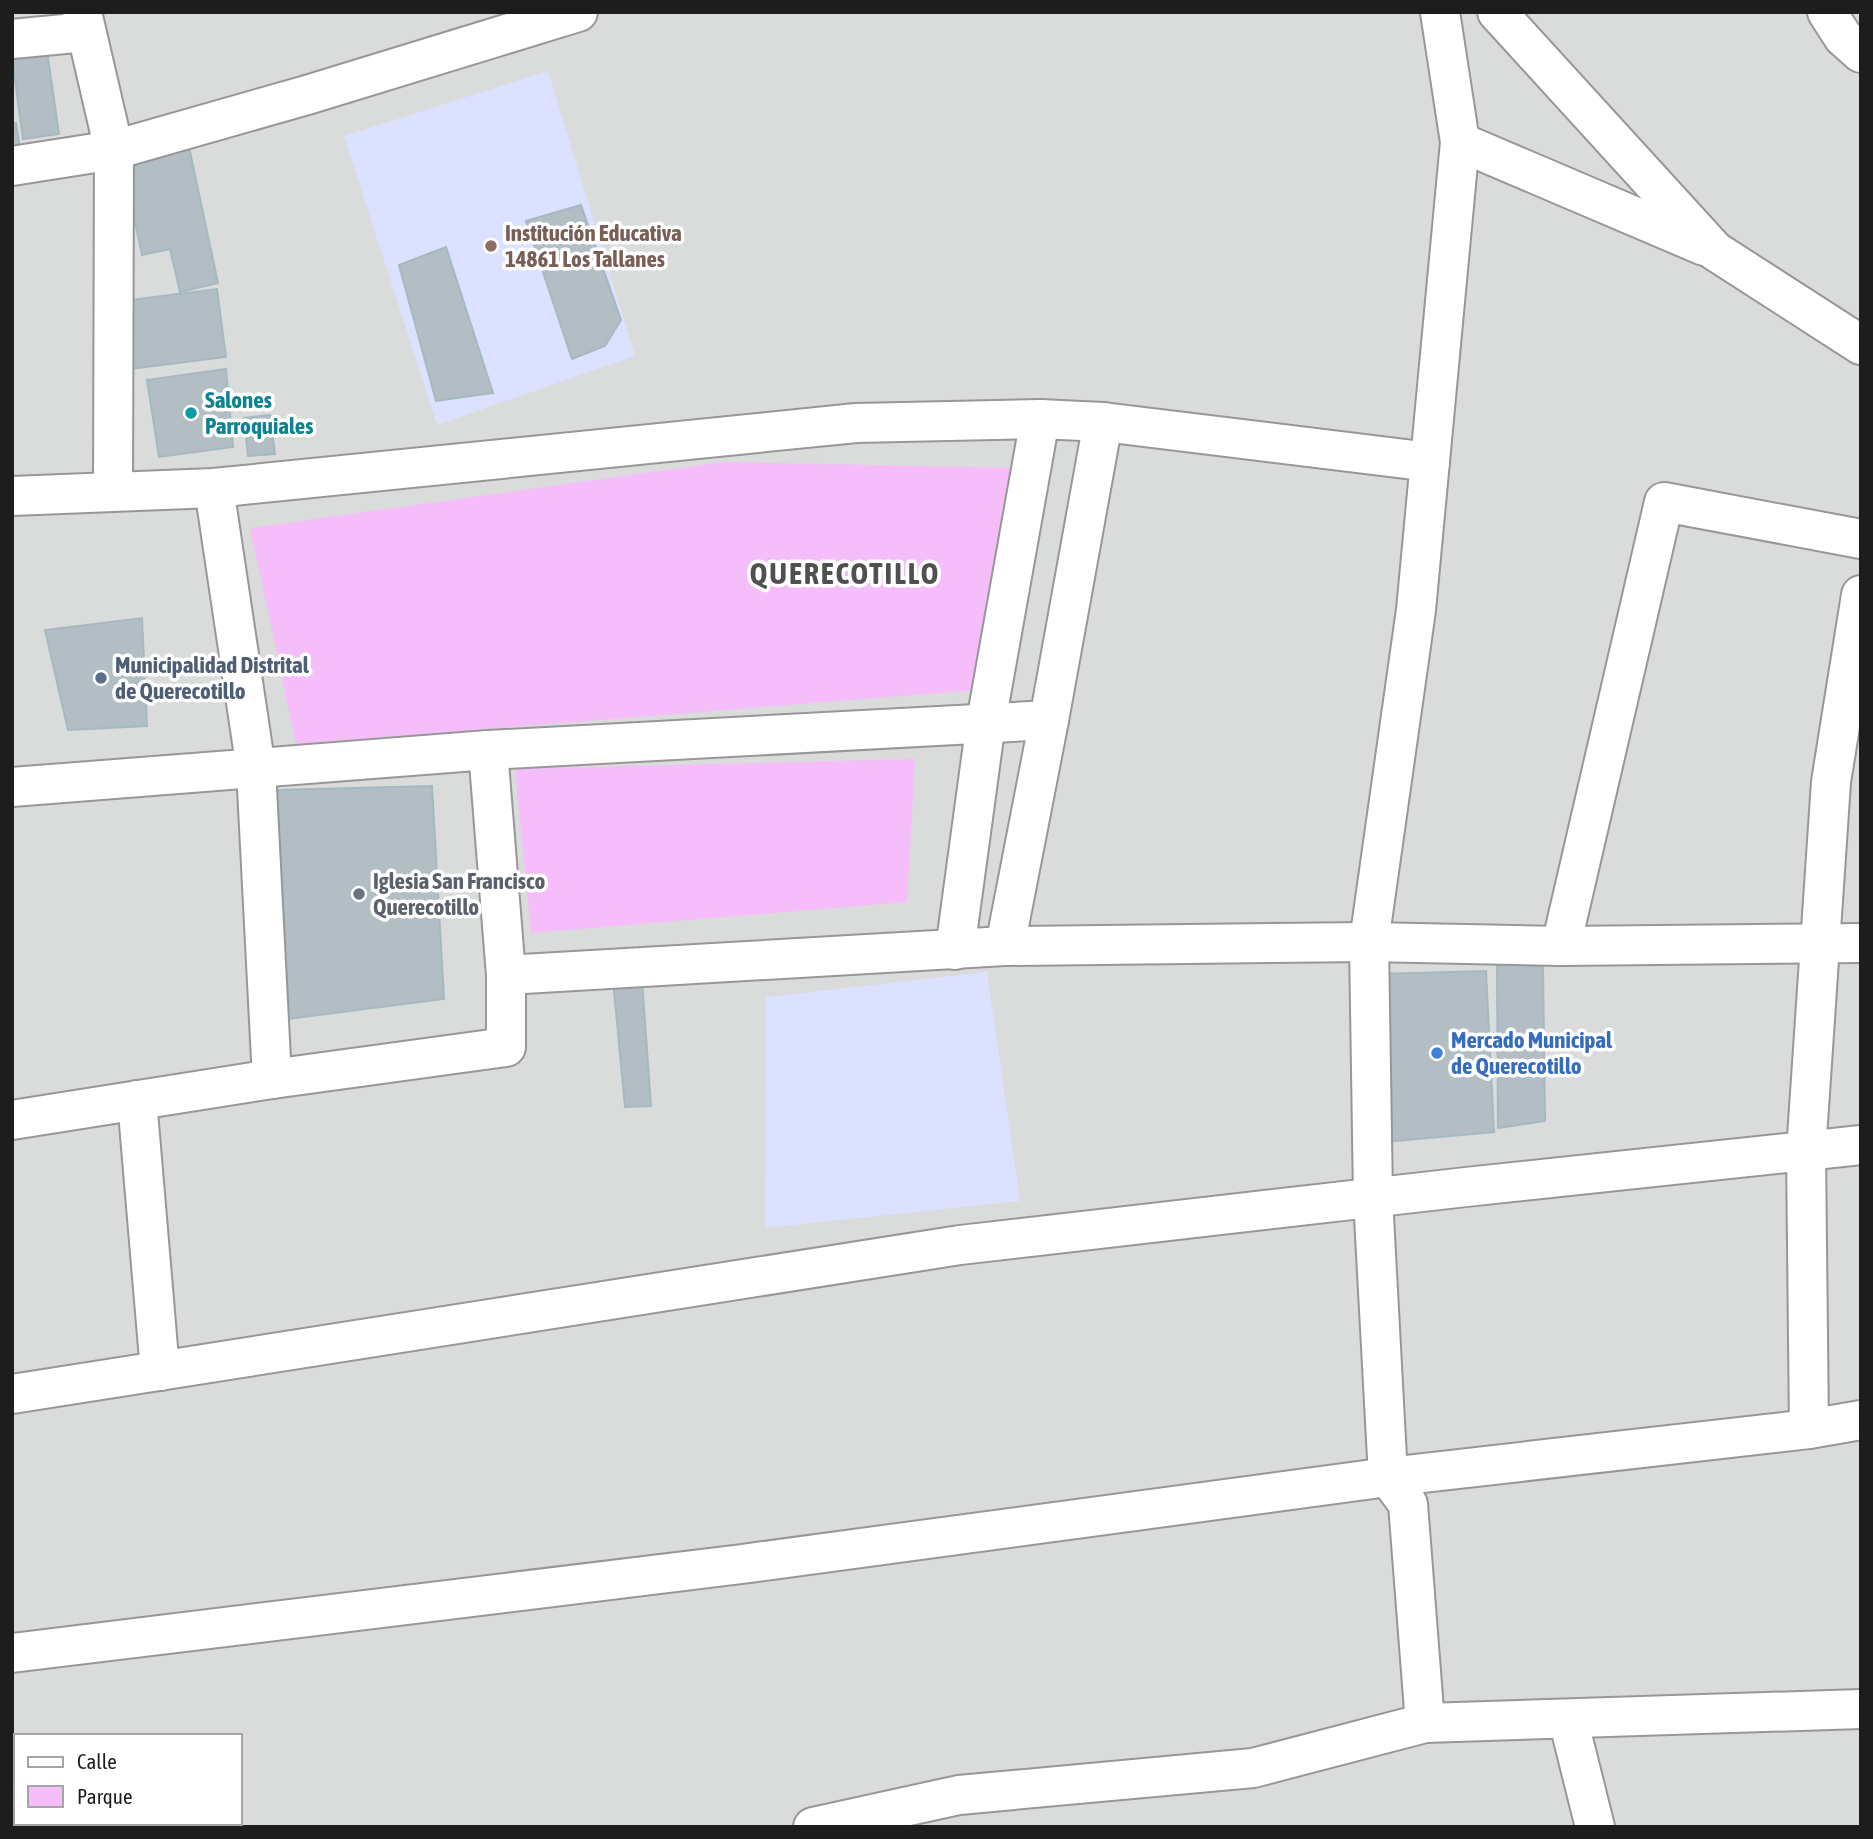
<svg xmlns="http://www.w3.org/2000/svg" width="1873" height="1839" viewBox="0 0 1873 1839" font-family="'Asap Condensed',sans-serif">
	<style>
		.residential { fill: #dadbdb; fill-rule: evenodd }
		.education { fill: #dbe1ff }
		.park { fill: #f5befa }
		.building { fill: #b2bec3; stroke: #a5b9c0; stroke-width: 2 }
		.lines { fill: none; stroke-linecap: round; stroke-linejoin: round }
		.minor-casing { stroke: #979797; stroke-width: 42 }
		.minor { stroke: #fff; stroke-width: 38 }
		.education-dot { fill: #8d6e63; stroke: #fff; stroke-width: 2.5 }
		.culture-dot { fill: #0f9aa8; stroke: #fff; stroke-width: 2.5 }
		.service-dot { fill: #5c6f8a; stroke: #fff; stroke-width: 2.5 }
		.worship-dot { fill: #6b7280; stroke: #fff; stroke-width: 2.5 }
		.shop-dot { fill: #3f7fe0; stroke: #fff; stroke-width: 2.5 }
		.labels { text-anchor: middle; stroke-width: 7; stroke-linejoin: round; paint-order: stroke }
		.education-label { font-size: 23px; font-weight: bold; fill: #785e54; stroke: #fff; text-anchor: start }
		.culture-label { font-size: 23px; font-weight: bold; fill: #0d838f; stroke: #fff; text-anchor: start }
		.service-label { font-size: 23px; font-weight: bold; fill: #4e5e75; stroke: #fff; text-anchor: start }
		.worship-label { font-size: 23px; font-weight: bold; fill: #5b616d; stroke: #fff; text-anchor: start }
		.shop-label { font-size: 23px; font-weight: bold; fill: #366cbe; stroke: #fff; text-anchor: start }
		.district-label { font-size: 30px; font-weight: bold; letter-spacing: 2px; fill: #505050; stroke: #fff }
	</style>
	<rect width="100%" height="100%" fill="#e2e8ee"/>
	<!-- residential -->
	<path class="residential" d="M12,12H1861V1827H12ZM16,1736H240V1823H16Z"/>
	<!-- education -->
	<g class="education">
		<polygon points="548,71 635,356 437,425 344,136"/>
		<polygon points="987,972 1020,1201 765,1228 766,997"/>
	</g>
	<!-- park -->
	<g class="park">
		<polygon points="724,462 1016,468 978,690 296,744 250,528"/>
		<polygon points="915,759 907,902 531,933 515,769"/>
	</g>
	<!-- building -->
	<g class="building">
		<polygon points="46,44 59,134 23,139 12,58"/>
		<polygon points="16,123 20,149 12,151 12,124"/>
		<polygon points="189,147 218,283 180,292 170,249 142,255 122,160"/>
		<polygon points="581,205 621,320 605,346 572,359 526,221"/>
		<polygon points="446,247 493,393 436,401 399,265"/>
		<polygon points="217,289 226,357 131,369 122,301"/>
		<polygon points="226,369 233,447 159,457 147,380"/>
		<polygon points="270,415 275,454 248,456 244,418"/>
		<polygon points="142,618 147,726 68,730 45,630"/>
		<polygon points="432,786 444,999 287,1019 275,790"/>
		<polygon points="1497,963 1543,967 1545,1121 1498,1128"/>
		<polygon points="1486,971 1494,1132 1385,1142 1381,974"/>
		<polygon points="613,980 642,981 651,1106 625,1107"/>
	</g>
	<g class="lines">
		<defs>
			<g id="minor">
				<polyline points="82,12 114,150 113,491"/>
				<polyline points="1440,12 1460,142 1416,610 1369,942 1373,1198 1388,1477 1408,1504 1425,1723 1861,1709"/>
				<polyline points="1497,12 1715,251 1861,345"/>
				<polyline points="1827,12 1843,37 1861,53"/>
				<polyline points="12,39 86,32"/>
				<polyline points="1460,142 1704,246"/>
				<polyline points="12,166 114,150 307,95 578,12"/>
				<polyline points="214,488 256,769 272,1079"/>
				<polyline points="12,496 214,488 856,423 1040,419 1103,422 1430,462"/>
				<polyline points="12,787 488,750 1049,720"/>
				<polyline points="1005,946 1049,720 1103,422"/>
				<polyline points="1561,946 1664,502 1861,539"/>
				<polyline points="955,950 986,722 1040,419"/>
				<polyline points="506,975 1005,946 1369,942 1561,946 1861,943"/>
				<polyline points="137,1100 160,1371"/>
				<polyline points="12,1120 272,1079 506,1047 506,975 488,750"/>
				<polyline points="12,1394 960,1245 1466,1187 1861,1145"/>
				<polyline points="1809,1429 1806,1152 1831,782 1861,595"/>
				<polyline points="12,1653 742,1564 1388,1477 1809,1429 1861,1420"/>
				<polyline points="1568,1719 1595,1827"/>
				<polyline points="813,1827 959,1795 1253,1768 1425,1723"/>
			</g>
		</defs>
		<!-- minor casing -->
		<use href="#minor" class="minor-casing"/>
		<!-- minor -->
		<use href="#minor" class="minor"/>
	</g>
	<!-- markers -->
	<circle class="education-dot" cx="491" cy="246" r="7"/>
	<circle class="culture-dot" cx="191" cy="413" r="7"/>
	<circle class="service-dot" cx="101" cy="678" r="7"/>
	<circle class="worship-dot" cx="359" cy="894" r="7"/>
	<circle class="shop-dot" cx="1437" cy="1053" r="7"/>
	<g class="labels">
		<!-- education labels -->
		<g class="education-label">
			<text x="505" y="241">Institución Educativa<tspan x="505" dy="26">14861 Los Tallanes</tspan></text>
		</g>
		<!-- culture labels -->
		<g class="culture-label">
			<text x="205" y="408">Salones<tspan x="205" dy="26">Parroquiales</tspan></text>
		</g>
		<!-- service labels -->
		<g class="service-label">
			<text x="115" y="673">Municipalidad Distrital<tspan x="115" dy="26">de Querecotillo</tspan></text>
		</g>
		<!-- worship labels -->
		<g class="worship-label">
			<text x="373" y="889">Iglesia San Francisco<tspan x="373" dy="26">Querecotillo</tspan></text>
		</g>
		<!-- shop labels -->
		<g class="shop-label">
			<text x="1451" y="1048">Mercado Municipal<tspan x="1451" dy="26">de Querecotillo</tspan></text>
		</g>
		<!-- district labels -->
		<g class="district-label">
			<text x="845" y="584">QUERECOTILLO</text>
		</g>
	</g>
	<!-- border -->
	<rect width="1873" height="1839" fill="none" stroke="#1d1d1d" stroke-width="28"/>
	<!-- legend -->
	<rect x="14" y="1734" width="228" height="91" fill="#ffffff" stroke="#a5a5a5" stroke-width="2"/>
	<rect x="28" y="1757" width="35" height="10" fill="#ffffff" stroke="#a5a5a5" stroke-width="2"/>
	<text x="77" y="1769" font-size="21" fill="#1d1d1d">Calle</text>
	<rect x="28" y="1786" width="35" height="21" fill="#f5befa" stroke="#a5a5a5" stroke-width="2"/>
	<text x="77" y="1804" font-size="21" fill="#1d1d1d">Parque</text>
</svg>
